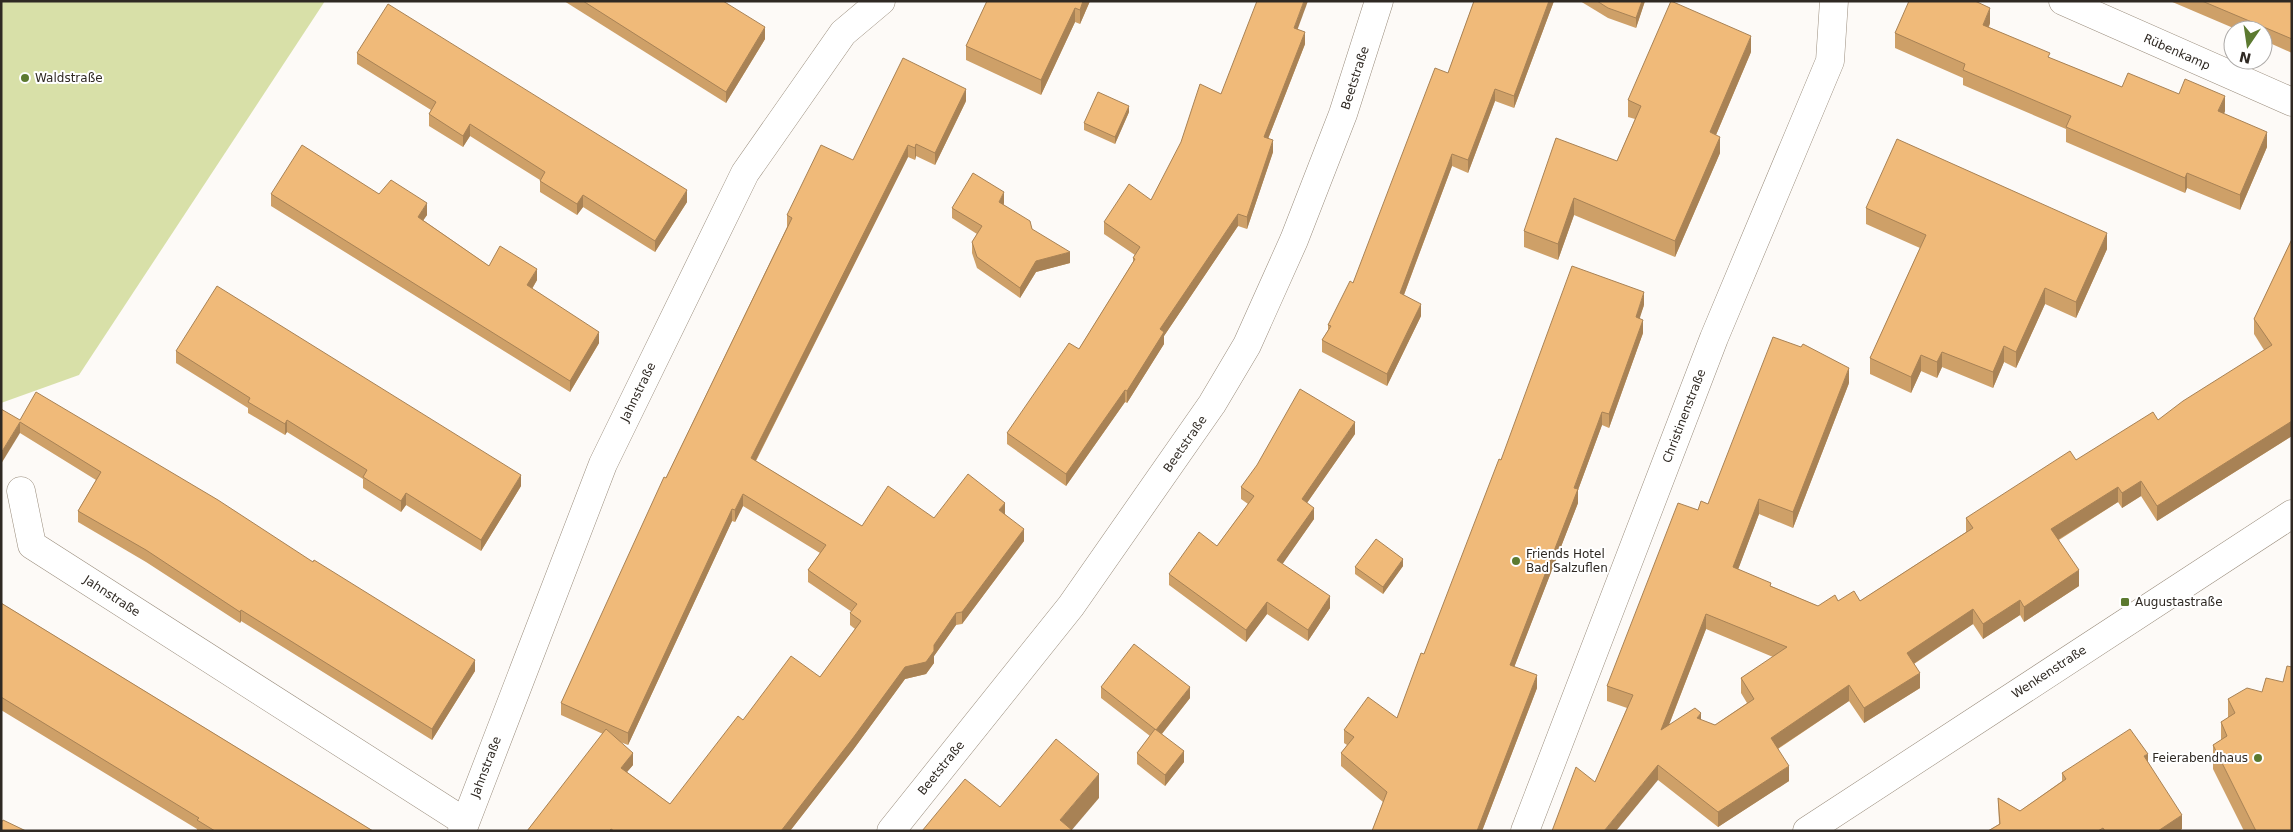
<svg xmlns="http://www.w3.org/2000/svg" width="2293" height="832" viewBox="0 0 2293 832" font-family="'DejaVu Sans',sans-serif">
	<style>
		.green { fill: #d8e0a8 }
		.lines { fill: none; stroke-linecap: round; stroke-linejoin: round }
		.minor-casing { stroke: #9a8d7d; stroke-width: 29 }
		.secondary-casing { stroke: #9a8d7d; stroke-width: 29 }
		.minor { stroke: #fff; stroke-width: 28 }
		.secondary { stroke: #fff; stroke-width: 28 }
		.wall { fill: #cea068; fill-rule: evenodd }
		.shaded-wall { fill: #a88255 }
		.building { fill: #f0ba79; stroke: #a88255; fill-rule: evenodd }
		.poi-dot { fill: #5c7a30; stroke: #fff; stroke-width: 2 }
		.labels { text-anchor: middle; stroke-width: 4; stroke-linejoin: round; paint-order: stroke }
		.street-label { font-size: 12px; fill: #2f2923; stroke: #fff }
		.poi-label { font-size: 12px; fill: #2f2923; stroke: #fff; text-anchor: start }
	</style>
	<rect width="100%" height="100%" fill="#fdfaf7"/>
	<!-- green -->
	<polygon class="green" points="1,1 325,1 79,375 1,403"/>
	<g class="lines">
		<defs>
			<g id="minor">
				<polyline points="2063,1 2292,102"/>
				<polyline points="21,491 32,545 465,822"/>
				<polyline points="462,831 603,464 745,173 843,33 881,1"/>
				<polyline points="1525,831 1714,338 1830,61 1834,1"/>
				<polyline points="1807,831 2292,514"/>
			</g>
			<polyline id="secondary" points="891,831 1071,606 1212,404 1247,345 1294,240 1343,114 1379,1"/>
		</defs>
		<!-- minor casing -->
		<use href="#minor" class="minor-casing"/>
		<!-- secondary casing -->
		<use href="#secondary" class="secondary-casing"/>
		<!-- minor -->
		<use href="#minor" class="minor"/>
		<!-- secondary -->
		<use href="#secondary" class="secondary"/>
	</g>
	<!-- wall -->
	<g class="wall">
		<polygon points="564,1 723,1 765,39 726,103"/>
		<polygon points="987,1 1090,1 1080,24 1075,22 1041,95 966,60 966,46"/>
		<polygon points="1474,1 1554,1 1514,108 1495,101 1468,173 1452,166 1404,295 1421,316 1387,386 1322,352 1322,340 1328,330 1328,325 1353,283 1448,73"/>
		<polygon points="1580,1 1645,1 1636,28 1608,18"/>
		<polygon points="2170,1 2292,1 2292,53 2263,40 2263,30 2238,30"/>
		<polygon points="1990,23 1989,27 2050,58 2122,87 2179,94 2225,111 2224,114 2267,147 2240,210 2187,188 2185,193 2066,142 2066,129 1963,85 1963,78 1895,48 1895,33"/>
		<polygon points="1298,29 1305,44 1268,139 1273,152 1247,229 1238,226 1164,336 1164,344 1127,403 1125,402 1066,486 1007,444 1007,433 1079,349 1133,262 1133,258 1135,255 1104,234 1104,222 1151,200"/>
		<polygon points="1751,52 1716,135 1720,153 1675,257 1574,215 1558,260 1524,247 1524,231 1617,161 1635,119 1628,117 1628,100"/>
		<polygon points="357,53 687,202 655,252 583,207 577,215 540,192 540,180 470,136 463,147 429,126 429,114 431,110 357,64"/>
		<path d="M966,101L935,165L916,156L915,160L908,157L756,461L862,526L934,518L1005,514L1024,541L962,624L956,625L934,656V663L926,674L905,679L853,750L790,831H527L603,734L561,715V703L666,478L787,227V215L853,160ZM743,506L820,553L808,570V582L852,612L850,613V625L855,629L820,677L743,720L670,804L627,772L633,765L620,742L628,745L732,521L735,522Z"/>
		<polygon points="1129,112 1115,144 1084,130 1084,123"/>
		<polygon points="271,194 379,194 427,215 423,220 489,266 537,280 532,289 599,343 570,392 271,206"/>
		<polygon points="1004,203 1004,205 1032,229 1070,263 1036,272 1020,298 977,268 972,253 972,242 977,234 952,218 952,208"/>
		<polygon points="1866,208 2107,249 2076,318 2045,304 2016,368 2004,362 1993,388 1942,367 1937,378 1921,371 1911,393 1870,374 1870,358 1920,248 1866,224"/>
		<path d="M2292,239V436L2157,521L2141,496L2122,508L2118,502L2059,540L2079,586L2024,622L2020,615L1983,639L1973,624L1914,664L1920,688L1864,723L1849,701L1778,749L1789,781L1718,827L1658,780L1595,782L1627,708L1607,701V686L1698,510L1708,504L1849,383L1793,528L1759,514L1738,569L1771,586L1818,606L1838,601H1860L1966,532V518L2076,460L2158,420L2264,350L2254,334V319ZM1706,629L1773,657L1741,678V693L1747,703L1715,725L1701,720L1669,725Z"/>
		<polygon points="1644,305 1639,318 1643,333 1609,428 1602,425 1578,490 1578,503 1514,667 1537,688 1482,831 1372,831 1383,802 1341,766 1341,753 1347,745 1344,743 1344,730 1397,718 1424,654 1501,460"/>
		<polygon points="176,351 521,486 481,551 406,505 401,512 363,488 363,479 287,432 285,435 248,413 248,408 176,363"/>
		<polygon points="20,420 475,671 432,740 241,621 240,623 146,562 78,522 78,511 96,480 20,433"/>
		<polygon points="1355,434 1307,503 1314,519 1282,564 1330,608 1308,641 1267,614 1246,642 1169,585 1169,574 1217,546 1248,504 1241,499 1241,487"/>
		<polygon points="1403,566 1383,594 1355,574 1355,567"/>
		<polygon points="1,603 373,831 197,831 197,829 1,710"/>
		<polygon points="2283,682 2292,831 2244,831 2213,769 2213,745 2221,740 2221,722 2228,718 2228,699 2262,692"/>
		<polygon points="1101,687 1190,698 1162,734 1184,762 1165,786 1137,764 1137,753 1150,736 1101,698"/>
		<polygon points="2148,762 2182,829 2179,831 1988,831 1999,824 1998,798 2020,811 2062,781 2062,773"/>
	</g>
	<!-- shaded-wall -->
	<g class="shaded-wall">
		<polygon points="1083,1 1090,1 1080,24 1080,10"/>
		<polygon points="1304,1 1308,1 1294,39 1294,28"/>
		<polygon points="1549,1 1554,1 1514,108 1514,96"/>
		<polygon points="1642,1 1645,1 1636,28 1636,18"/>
		<polygon points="1075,8 1075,22 1041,95 1041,80"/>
		<polygon points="1990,8 1990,23 1983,40 1983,25"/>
		<polygon points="765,27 765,39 726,103 726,92"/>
		<polygon points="1305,32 1305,44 1264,149 1264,137"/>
		<polygon points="1751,36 1751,52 1710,149 1710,132"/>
		<polygon points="966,89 966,101 935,165 935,153"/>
		<polygon points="1495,89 1495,101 1468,173 1468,160"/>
		<polygon points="2225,96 2225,111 2218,126 2218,111"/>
		<polygon points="1129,106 1129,112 1115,144 1115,137"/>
		<polygon points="470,124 470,136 463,147 463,136"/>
		<polygon points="2267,132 2267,147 2240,210 2240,195"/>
		<polygon points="1720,137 1720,153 1675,257 1675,241"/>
		<polygon points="1273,140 1273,152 1247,229 1247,217"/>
		<polygon points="916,144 916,156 915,160 915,148"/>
		<polygon points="908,145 908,157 751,470 751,458"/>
		<polygon points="1452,154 1452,166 1400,305 1400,293"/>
		<polygon points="2187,173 2187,188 2185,193 2185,178"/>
		<polygon points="687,190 687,202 655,252 655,241"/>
		<polygon points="1004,192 1004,203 999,213 999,202"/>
		<polygon points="583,195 583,207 577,215 577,204"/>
		<polygon points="1574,198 1574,215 1558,260 1558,244"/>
		<polygon points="427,203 427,215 418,228 418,217"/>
		<polygon points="1238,214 1238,226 1164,336 1164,344 1127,403 1127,391 1160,329"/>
		<polygon points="2107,233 2107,249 2076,318 2076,302"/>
		<polygon points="1070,252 1070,263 1036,272 1020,298 1020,288 1036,261"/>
		<polygon points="537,269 537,280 527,297 527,285"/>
		<polygon points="2045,288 2045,304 2016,368 2016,352"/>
		<polygon points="1644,292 1644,305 1636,330 1636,317"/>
		<polygon points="1421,304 1421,316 1387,386 1387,374"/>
		<polygon points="1643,320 1643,333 1609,428 1609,414"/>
		<polygon points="599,332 599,343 570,392 570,381"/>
		<polygon points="2004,346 2004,362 1993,388 1993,372"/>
		<polygon points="1942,352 1942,367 1937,378 1937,362"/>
		<polygon points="1921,355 1921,371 1911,393 1911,377"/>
		<polygon points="1849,368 1849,383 1793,528 1793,512"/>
		<polygon points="1125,390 1125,402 1066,486 1066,474"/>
		<polygon points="1602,412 1602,425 1578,490 1578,503 1510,678 1510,665"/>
		<polygon points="287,420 287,432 285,435 285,424"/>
		<polygon points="2292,421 2292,436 2157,521 2157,506"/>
		<polygon points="20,422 20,433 1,464 1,453"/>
		<polygon points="1355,422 1355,434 1302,510 1302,499"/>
		<polygon points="521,475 521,486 481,551 481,540"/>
		<polygon points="2141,481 2141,496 2122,508 2122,493"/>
		<polygon points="2118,487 2118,502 2051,544 2051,529"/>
		<polygon points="406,493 406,505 401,512 401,501"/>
		<polygon points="743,494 743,506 735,522 735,510"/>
		<polygon points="1759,499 1759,514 1733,583 1733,567"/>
		<polygon points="1005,503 1005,515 999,510"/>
		<polygon points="1314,508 1314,519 1277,572 1277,560"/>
		<polygon points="732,509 732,521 628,745 628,733"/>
		<polygon points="1024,529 1024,541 962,624 962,612"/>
		<polygon points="1403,559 1403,566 1383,594 1383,587"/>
		<polygon points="2079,570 2079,586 2024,622 2024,607"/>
		<polygon points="1330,596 1330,608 1308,641 1308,630"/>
		<polygon points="2020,600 2020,615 1983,639 1983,624"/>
		<polygon points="1267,602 1267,614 1246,642 1246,630"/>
		<polygon points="1973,609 1973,624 1907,668 1907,653"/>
		<polygon points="241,610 241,621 240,623 240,612"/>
		<polygon points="956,613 956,625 934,656 934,663 926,674 905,679 853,750 790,831 781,831 905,667 934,645"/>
		<polygon points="1706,614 1706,629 1661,745 1661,730"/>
		<polygon points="475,660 475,671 432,740 432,729"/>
		<polygon points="1920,673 1920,688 1864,723 1864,708"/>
		<polygon points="1537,675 1537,688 1482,831 1477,831"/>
		<polygon points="1849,685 1849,701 1771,753 1771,738"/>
		<polygon points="1190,687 1190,698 1156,741 1156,730"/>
		<polygon points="1701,713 1701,729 1697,718"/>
		<polygon points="1184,751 1184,762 1165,786 1165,775"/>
		<polygon points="633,753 633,765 621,779 621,768"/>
		<polygon points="2148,754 2148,767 2144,756"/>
		<polygon points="1658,765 1658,780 1616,831 1604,831"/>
		<polygon points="1789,766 1789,781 1718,827 1718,812"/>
		<polygon points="1099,774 1099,798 1071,831 1060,820"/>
		<polygon points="2182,815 2182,829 2179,831 2158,831"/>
	</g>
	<!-- building -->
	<g class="building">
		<polygon points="583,1 723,1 765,27 726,92"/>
		<polygon points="987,1 1083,1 1080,10 1075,8 1041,80 966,46"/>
		<polygon points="1257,1 1304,1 1294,28 1305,32 1264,137 1273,140 1247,217 1238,214 1160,329 1164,332 1127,391 1125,390 1066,474 1007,433 1069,343 1079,349 1135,259 1133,258 1140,247 1104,222 1129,184 1151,200 1181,142 1200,84 1221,94"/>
		<polygon points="1474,1 1549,1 1514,96 1495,89 1468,160 1452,154 1400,293 1421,304 1387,374 1322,340 1331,326 1328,325 1350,281 1353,283 1435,68 1448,73"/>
		<polygon points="1597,1 1642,1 1636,18 1608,8"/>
		<polygon points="1671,1 1751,36 1710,132 1720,137 1675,241 1574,198 1558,244 1524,231 1556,138 1617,161 1641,106 1628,100"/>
		<polygon points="1909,1 1975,1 1990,8 1983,25 2050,53 2048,57 2122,87 2128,73 2179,94 2185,79 2225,96 2218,111 2267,132 2240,195 2187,173 2185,178 2066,127 2071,116 1963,70 1965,64 1895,33"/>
		<polygon points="2202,1 2292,1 2292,39"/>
		<polygon points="388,4 687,190 655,241 583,195 577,204 540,181 545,172 470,124 463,136 429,114 436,102 357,53"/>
		<polygon points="903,58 966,89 935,153 916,144 915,148 908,145 751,458 862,526 888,486 934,518 968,474 1005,503 999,510 1024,529 962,612 956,613 934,645 934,651 926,662 905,667 853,738 781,831 614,831 611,829 609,831 527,831 606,729 633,753 621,768 670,804 738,716 743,720 791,656 820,677 861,621 850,613 857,604 808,570 826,545 743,494 735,510 732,509 628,733 561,703 664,477 666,478 792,218 787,215 821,145 853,160"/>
		<polygon points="1098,92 1129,106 1115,137 1084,123"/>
		<polygon points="1897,139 2107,233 2076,302 2045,288 2016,352 2004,346 1993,372 1942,352 1937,362 1921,355 1911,377 1870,358 1926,235 1866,208"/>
		<polygon points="302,145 379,194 391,180 427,203 418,217 489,266 500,246 537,269 527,285 599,332 570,381 271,194"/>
		<polygon points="973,173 1004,192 999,202 1030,221 1032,229 1070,252 1036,261 1020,288 977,257 972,242 982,226 952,208"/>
		<path d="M2292,239V421L2157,506L2141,481L2122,493L2118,487L2051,529L2079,570L2024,607L2020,600L1983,624L1973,609L1907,653L1920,673L1864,708L1849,685L1771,738L1789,766L1718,812L1658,765L1604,831H1552L1576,767L1595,782L1633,695L1607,686L1678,503L1698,510L1701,501L1708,504L1773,337L1801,347L1803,344L1849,368L1793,512L1759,499L1733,567L1771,583L1770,586L1818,606L1835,595L1838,601L1854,591L1860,601L1973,528L1966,518L2070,451L2076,460L2153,412L2158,420L2183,401L2272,345L2254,319ZM1706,614L1787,647L1741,678L1754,699L1715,725L1697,718L1701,713L1695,708L1661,730Z"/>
		<polygon points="1572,266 1644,292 1636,317 1643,320 1609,414 1602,412 1574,488 1578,489 1510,665 1537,675 1477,831 1372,831 1387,792 1341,753 1354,737 1344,730 1368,697 1397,718 1421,653 1424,654 1499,459 1501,460"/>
		<polygon points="217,286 521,475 481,540 406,493 401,501 363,477 367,470 287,420 285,424 248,402 250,398 176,351"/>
		<polygon points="1300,389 1355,422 1302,499 1314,508 1277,560 1330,596 1308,630 1267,602 1246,630 1169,574 1199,532 1217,546 1254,496 1241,487 1257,465"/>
		<polygon points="36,392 218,500 313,562 314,560 475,660 432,729 241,610 240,612 146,550 78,511 101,472 20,422 1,453 1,409 20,420"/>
		<polygon points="1376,539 1403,559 1383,587 1355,567"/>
		<polygon points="1,603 373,831 215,831 197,820 199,818 1,697"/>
		<polygon points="1134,644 1190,687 1156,730 1101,687"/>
		<polygon points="2287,666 2292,667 2292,831 2256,831 2213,745 2227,736 2221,722 2235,713 2228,699 2247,688 2262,692 2266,678 2283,682"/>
		<polygon points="1155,729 1184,751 1165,775 1137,753"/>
		<polygon points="2130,729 2148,754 2144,756 2182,815 2158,831 2105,831 2103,828 2098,831 1988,831 2000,824 1998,798 2020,811 2066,779 2062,773"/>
		<polygon points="1056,739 1099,774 1060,820 1073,831 922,831 965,779 1000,807"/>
		<polygon points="3,820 26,831 1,831 1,823"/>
	</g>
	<!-- markers -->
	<g class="poi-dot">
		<circle cx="25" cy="78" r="5"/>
		<circle cx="1516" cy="561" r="5"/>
		<rect x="2120" y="597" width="10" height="10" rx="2.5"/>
		<circle cx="2258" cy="758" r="5"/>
	</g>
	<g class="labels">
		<!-- street labels -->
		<g class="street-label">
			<text transform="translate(2177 52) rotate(24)" y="4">Rübenkamp</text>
			<text transform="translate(1355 78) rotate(-72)" y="4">Beetstraße</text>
			<text transform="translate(638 392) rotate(-64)" y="4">Jahnstraße</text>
			<text transform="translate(1684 416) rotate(-69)" y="4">Christinenstraße</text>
			<text transform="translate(1185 444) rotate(-55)" y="4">Beetstraße</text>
			<text transform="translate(112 596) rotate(33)" y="4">Jahnstraße</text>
			<text transform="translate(2049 672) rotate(-33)" y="4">Wenkenstraße</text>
			<text transform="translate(486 767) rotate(-69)" y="4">Jahnstraße</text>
			<text transform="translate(941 768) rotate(-51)" y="4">Beetstraße</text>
		</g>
		<!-- poi labels -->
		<g class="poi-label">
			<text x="35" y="82">Waldstraße</text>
			<text x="1526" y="558">Friends Hotel<tspan x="1526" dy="14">Bad Salzuflen</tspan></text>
			<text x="2135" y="606">Augustastraße</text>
			<text x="2248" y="762" text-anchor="end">Feierabendhaus</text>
		</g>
	</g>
	<!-- border -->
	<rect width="2293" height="832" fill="none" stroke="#2f2923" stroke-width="5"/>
	<!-- north arrow -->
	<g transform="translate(2248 45) rotate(193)"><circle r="24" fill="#ffffff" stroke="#aca9a7"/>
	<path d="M0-4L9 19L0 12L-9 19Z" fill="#5c7a30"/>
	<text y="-8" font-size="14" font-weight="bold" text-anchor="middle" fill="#2f2923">N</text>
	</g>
</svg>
